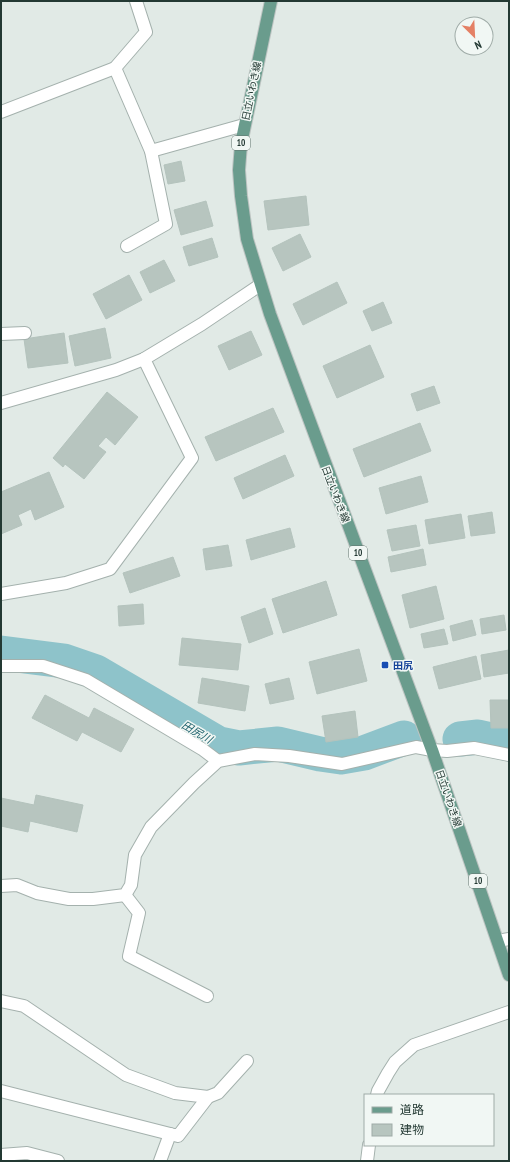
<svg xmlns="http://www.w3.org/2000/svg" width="510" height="1162" viewBox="0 0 510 1162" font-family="'PT Sans Narrow','Noto Sans JP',sans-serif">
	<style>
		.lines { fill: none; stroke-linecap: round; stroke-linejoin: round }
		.river { stroke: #8ec3ca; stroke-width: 35 }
		.building { fill: #b7c5bf; stroke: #b4c3bd }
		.minor-casing { stroke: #a4b1ad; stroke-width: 14 }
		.tertiary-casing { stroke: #a4b1ad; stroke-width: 14 }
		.primary-casing { stroke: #bdc4c2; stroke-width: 14 }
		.minor { stroke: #fff; stroke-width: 12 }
		.tertiary { stroke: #fff; stroke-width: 12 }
		.primary { stroke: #6a9c8d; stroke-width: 12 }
		.transit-dot { fill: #1a4fb4; stroke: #f1f7f4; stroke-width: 1.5 }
		.labels { text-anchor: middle; stroke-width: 3; stroke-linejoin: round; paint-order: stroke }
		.shield { fill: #f1f7f4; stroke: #61726d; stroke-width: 1 }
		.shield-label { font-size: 9px; font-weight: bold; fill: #233933 }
		.street-label { font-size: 10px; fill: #233933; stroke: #f1f7f4 }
		.transit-label { font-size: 10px; font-weight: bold; fill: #164399; stroke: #f1f7f4; text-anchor: start }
		.water-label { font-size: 11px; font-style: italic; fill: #23656f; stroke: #f1f7f4 }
	</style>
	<rect width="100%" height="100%" fill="#e1eae6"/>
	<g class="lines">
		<!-- river -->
		<g class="river">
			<polyline points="1,653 64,661 96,672 219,744 239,748 278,744 320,754 341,757 364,753 404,738"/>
			<polyline points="460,739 478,737 509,744"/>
		</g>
	</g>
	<!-- building -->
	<g class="building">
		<polygon points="181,161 185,181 168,184 164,165"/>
		<polygon points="306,196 309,225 268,230 264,201"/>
		<polygon points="206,201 213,226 181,235 174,210"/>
		<polygon points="300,234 311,257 283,271 272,248"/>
		<polygon points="212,238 218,257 189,266 183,247"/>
		<polygon points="164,260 175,281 150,293 140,272"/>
		<polygon points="129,275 142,300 106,319 93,294"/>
		<polygon points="337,282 347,303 303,325 293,304"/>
		<polygon points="383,302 392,323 372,331 363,311"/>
		<polygon points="105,328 111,358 75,366 69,336"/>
		<polygon points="251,331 262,355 229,370 218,346"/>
		<polygon points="64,333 68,363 28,368 24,339"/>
		<polygon points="370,345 384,377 337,398 323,366"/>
		<polygon points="434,386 440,403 417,411 411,394"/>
		<polygon points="107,392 138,417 115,445 106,437 98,446 106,452 84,479 65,464 63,467 53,458"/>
		<polygon points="273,408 284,432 216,461 205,437"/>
		<polygon points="420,423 431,451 364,477 353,449"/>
		<polygon points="285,455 294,476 243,499 234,478"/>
		<polygon points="49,472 64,507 35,520 31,509 18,515 22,525 1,534 1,492"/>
		<polygon points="421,476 428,502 386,514 379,488"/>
		<polygon points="492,512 495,533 471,536 468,516"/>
		<polygon points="461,514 465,538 429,544 425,520"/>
		<polygon points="416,525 420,546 392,551 387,530"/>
		<polygon points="290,528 295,547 251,560 246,540"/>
		<polygon points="228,545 232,566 206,570 203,549"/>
		<polygon points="423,549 426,565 391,572 388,557"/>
		<polygon points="173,557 180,576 130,593 123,573"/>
		<polygon points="326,581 337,615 283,633 272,599"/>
		<polygon points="436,586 444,619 410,628 402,595"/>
		<polygon points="143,604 144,624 119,626 118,606"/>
		<polygon points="265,608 273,634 249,643 241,617"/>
		<polygon points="504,615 506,630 482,634 480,619"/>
		<polygon points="472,620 476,635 453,641 450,626"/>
		<polygon points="444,629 448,644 424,648 421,634"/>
		<polygon points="182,638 241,644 238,670 179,665"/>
		<polygon points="359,649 367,681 317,694 309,662"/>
		<polygon points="509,650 509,673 484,677 481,655"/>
		<polygon points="476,656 481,679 439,689 433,667"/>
		<polygon points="202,678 249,686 245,711 198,703"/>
		<polygon points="289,678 294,699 270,704 265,684"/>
		<polygon points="45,695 89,718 94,708 134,729 121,752 82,732 77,741 32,718"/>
		<polygon points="490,700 509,700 509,728 491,728"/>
		<polygon points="355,711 358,737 326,742 322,716"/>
		<polygon points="36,795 83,805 77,832 30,821 28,832 1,826 1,798 34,805"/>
	</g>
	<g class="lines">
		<defs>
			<g id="minor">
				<polyline points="115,68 151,151 166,224 127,246"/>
				<polyline points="1,112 115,68 146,32 136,1"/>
				<polyline points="151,151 244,125"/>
				<polyline points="1,334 25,333"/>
				<polyline points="1,403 116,370 144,359 202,324 260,285"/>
				<polyline points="1,594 66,583 110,569 192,458 144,359"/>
				<polyline points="1,666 43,666 86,680 202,749 218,761"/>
				<polyline points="1,886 17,885 37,893 69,899 93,899 125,895 131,885 135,855 151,827 194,783 218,761 255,754 289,756 342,764 416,747 432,750 447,751 474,748 509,755"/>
				<polyline points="125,895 139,913 129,956 207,996"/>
				<polyline points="1,1001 24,1006 126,1075 175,1093 208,1097 218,1093 247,1061"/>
				<polyline points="1,1091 178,1136 208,1097"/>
				<polyline points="377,1095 378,1091 388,1073 395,1062 414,1045 509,1012"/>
				<polyline points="1,1155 27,1153 58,1161"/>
				<polyline points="160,1161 170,1134"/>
				<polyline points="367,1161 369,1145"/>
			</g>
			<polyline id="tertiary" points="498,941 509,939"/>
			<polyline id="primary" points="271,1 241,144 239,170 241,196 247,239 270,314 432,750 509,975"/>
		</defs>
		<!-- minor casing -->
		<use href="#minor" class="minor-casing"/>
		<!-- tertiary casing -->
		<use href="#tertiary" class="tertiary-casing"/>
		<!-- primary casing -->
		<use href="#primary" class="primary-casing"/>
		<!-- minor -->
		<use href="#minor" class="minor"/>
		<!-- tertiary -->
		<use href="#tertiary" class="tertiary"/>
		<!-- primary -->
		<use href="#primary" class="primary"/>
	</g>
	<!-- markers -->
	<rect class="transit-dot" x="381" y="661" width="8" height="8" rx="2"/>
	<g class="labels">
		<!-- shield labels -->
		<g class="shield">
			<rect x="232" y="136" width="18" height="14" rx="3"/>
			<rect x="349" y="546" width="18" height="14" rx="3"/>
			<rect x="469" y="874" width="18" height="14" rx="3"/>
		</g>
		<g class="shield-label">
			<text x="241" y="146">10</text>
			<text x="358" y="556">10</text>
			<text x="478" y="884">10</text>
		</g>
		<!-- street labels -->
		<g class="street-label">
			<text transform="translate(251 91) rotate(-78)" y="4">日立いわき線</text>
			<text transform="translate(336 494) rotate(69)" y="4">日立いわき線</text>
			<text transform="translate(449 798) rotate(71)" y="4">日立いわき線</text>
		</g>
		<!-- transit labels -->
		<g class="transit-label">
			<text x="393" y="669">田尻</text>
		</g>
		<!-- water labels -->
		<g class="water-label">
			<text transform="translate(197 732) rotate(30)" y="4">田尻川</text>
		</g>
	</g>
	<!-- border -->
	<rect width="510" height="1162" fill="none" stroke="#233933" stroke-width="4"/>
	<!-- legend -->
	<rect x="364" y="1094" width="130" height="52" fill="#f1f7f4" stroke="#9faba7"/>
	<rect x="372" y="1107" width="20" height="6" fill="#6a9c8d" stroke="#9faba7"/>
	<text x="400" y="1114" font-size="12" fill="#233933">道路</text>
	<rect x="372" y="1124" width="20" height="12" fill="#b7c5bf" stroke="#9faba7"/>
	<text x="400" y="1134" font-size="12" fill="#233933">建物</text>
	<!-- north arrow -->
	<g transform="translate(474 36) rotate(156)"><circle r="19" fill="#f1f7f4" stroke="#9faba7"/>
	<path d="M0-3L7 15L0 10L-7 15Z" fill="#e48065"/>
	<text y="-6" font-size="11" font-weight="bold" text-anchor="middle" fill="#233933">N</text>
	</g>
</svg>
